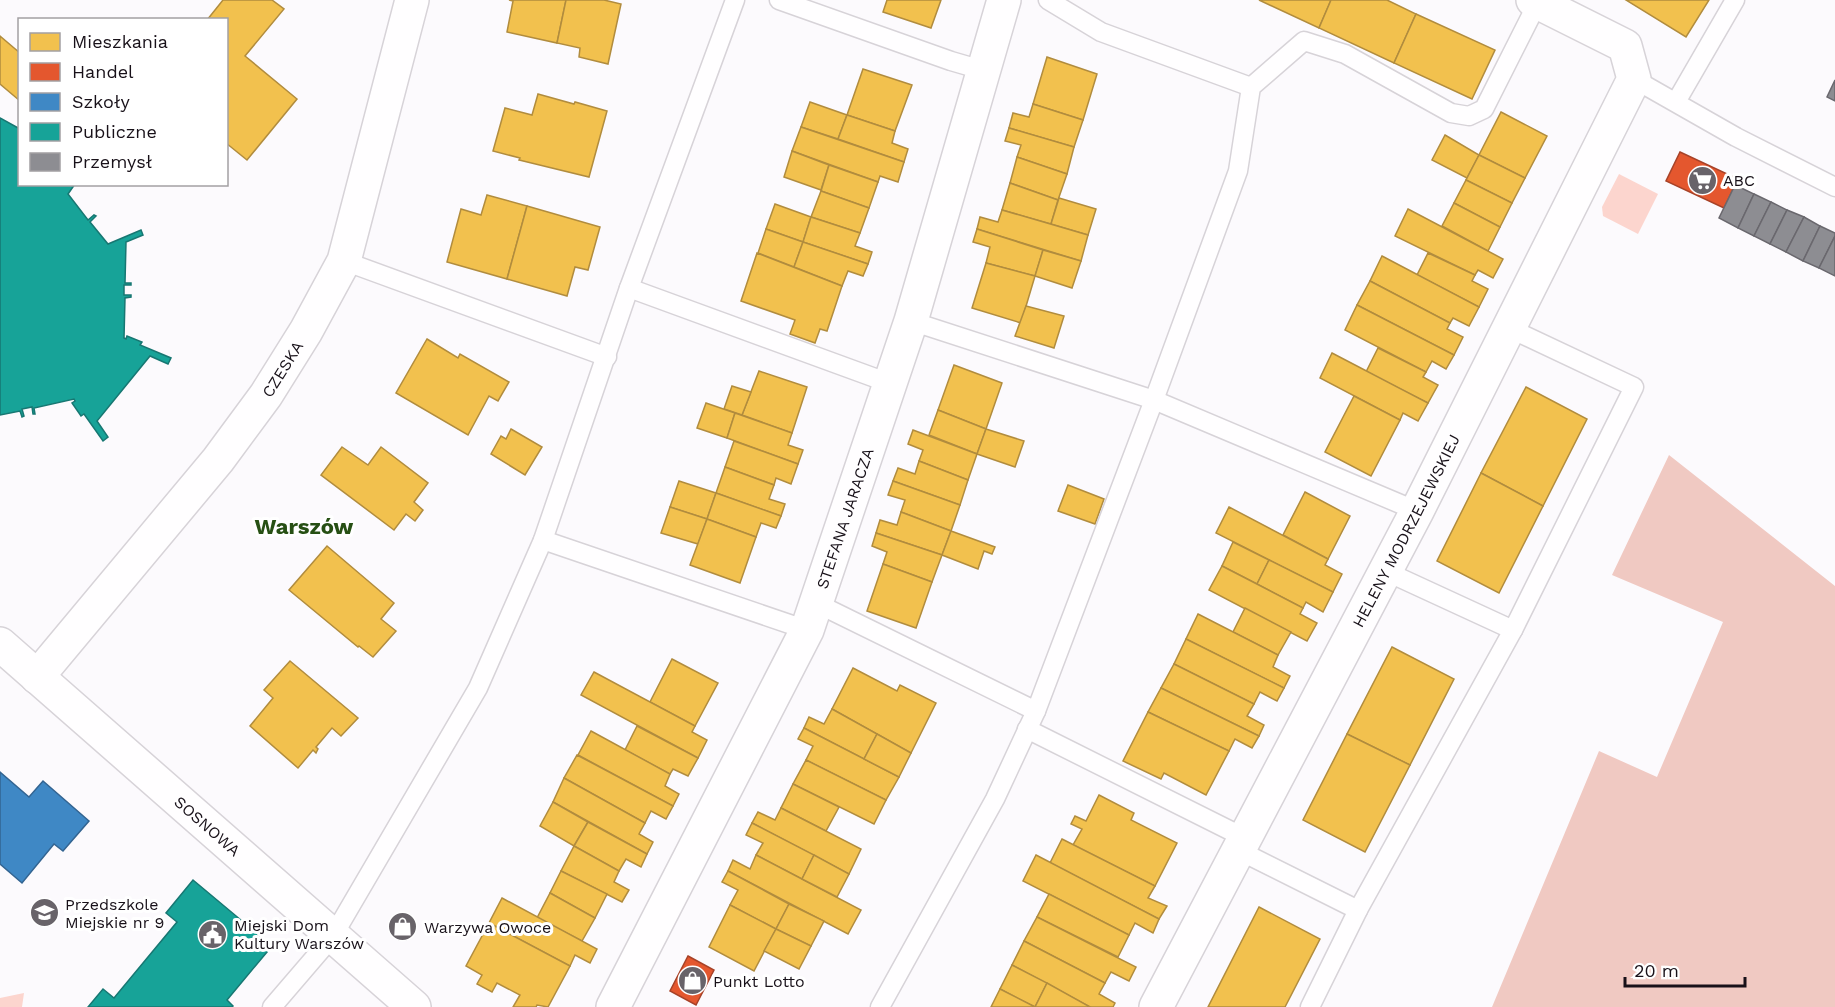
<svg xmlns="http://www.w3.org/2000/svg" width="1835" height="1007" viewBox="0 0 1835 1007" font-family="'Work Sans',sans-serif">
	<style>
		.green { fill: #fcd5ce }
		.forest { fill: #f0c9c2 }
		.homes { fill: #f2c14e; stroke: #b18c3e; stroke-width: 1.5 }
		.shops { fill: #e4572e; stroke: #a74228; stroke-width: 1.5 }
		.schools { fill: #3f88c5; stroke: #336491; stroke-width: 1.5 }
		.public { fill: #17a398; stroke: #177772; stroke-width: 1.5 }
		.industry { fill: #8d8d92; stroke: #6a686e; stroke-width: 1.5 }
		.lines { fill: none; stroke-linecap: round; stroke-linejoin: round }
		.lane-casing { stroke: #d7d3d8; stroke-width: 21 }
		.street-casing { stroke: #d7d3d8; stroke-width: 36 }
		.lane { stroke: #fffeff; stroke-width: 18 }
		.street { stroke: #fffeff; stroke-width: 33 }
		.labels { text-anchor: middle; stroke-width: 6; stroke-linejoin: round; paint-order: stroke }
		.poi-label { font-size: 16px; fill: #181119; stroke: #fff; text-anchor: start }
		.street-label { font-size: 16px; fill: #181119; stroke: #fff }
		.district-label { font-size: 22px; font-weight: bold; fill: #275014; stroke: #fff }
	</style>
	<rect width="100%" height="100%" fill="#fcfafd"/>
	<!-- green -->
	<g class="green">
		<polygon points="1619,174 1658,194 1638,234 1603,216 1602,207"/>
		<polygon points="24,993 22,1007 0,1007 0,998"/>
	</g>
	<!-- forest -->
	<polygon class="forest" points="1669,455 1835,586 1835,1007 1492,1007 1599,751 1657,777 1723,622 1612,575"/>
	<!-- homes -->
	<g class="homes">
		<polygon points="223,0 272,0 284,9 245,56 297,99 247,160 226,143 226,20 207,20"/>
		<polygon points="509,0 566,0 557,43 507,32 513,1"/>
		<polygon points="566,0 604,0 621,4 608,64 579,57 580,48 557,43"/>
		<polygon points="887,0 941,0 931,28 883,12"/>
		<polygon points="1259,0 1331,0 1319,28"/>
		<polygon points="1331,0 1387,0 1416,14 1394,63 1319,28"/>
		<polygon points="1626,0 1709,0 1686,37"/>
		<polygon points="1416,14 1495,50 1472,99 1394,63"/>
		<polygon points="0,36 20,53 20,101 0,84"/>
		<polygon points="1047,57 1097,74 1083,120 1033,104"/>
		<polygon points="863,69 912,85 895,131 847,115"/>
		<polygon points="538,94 574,104 575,102 607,111 589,177 519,160 520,158 493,151 505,108 532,115"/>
		<polygon points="810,102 847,115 838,139 801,127"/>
		<polygon points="1033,104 1083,120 1074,147 1009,128 1013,113 1029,117"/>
		<polygon points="1501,112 1547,136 1525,178 1479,155"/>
		<polygon points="847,115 895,131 892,143 908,149 904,162 838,139"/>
		<polygon points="801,127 904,162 898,182 880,176 878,182 792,151"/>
		<polygon points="1009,128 1074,147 1067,174 1017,157 1021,145 1005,141"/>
		<polygon points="1445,135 1479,155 1467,178 1432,160"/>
		<polygon points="792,151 829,165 821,190 784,177"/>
		<polygon points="1479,155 1525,178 1512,203 1466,180"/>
		<polygon points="1017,157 1067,174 1058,200 1010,183"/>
		<polygon points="829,165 878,182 869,208 821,191"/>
		<polygon points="1466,180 1512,203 1500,227 1454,203"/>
		<polygon points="1010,183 1058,200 1051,224 1002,210"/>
		<polygon points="821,191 869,208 860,233 811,217"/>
		<polygon points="487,195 527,206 507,279 447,262 461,209 481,215"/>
		<polygon points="1059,198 1096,209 1088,235 1051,224"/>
		<polygon points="1454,203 1500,227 1488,251 1442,226"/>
		<polygon points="775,204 811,217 803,242 766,229"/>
		<polygon points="527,206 600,227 588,270 575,267 567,296 507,279"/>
		<polygon points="1408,209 1503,259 1493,278 1478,270 1475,275 1395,236"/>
		<polygon points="1002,210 1088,235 1081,261 977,229 980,217 998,222"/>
		<polygon points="811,217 860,233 855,246 872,252 868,264 803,242"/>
		<polygon points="766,229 803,242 794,267 758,253"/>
		<polygon points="977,229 1043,250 1035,276 986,263 990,247 973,242"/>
		<polygon points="803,242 868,264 863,276 848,271 842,286 794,267"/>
		<polygon points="1043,250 1081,261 1072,288 1035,276"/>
		<polygon points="757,253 842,286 827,331 820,329 815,343 790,334 795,320 741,301"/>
		<polygon points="1428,253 1475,275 1472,281 1488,289 1479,307 1417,275"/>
		<polygon points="1382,256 1479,307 1469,326 1453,318 1450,323 1370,281"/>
		<polygon points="986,263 1035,276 1021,323 972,308"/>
		<polygon points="1370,281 1450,323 1447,329 1463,337 1454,355 1357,305"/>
		<polygon points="1357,305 1454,355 1446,369 1432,361 1426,372 1345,330"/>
		<polygon points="1026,306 1064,316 1054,348 1015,336"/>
		<polygon points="427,339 458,358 460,354 509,382 498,401 489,396 468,435 396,393"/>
		<polygon points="1378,348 1426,372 1423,377 1438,385 1428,403 1366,372"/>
		<polygon points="1332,353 1428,403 1418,421 1403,413 1400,420 1320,378"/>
		<polygon points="954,365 1002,383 986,429 938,410"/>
		<polygon points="759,371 807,387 792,433 742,415"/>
		<polygon points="732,386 751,392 742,415 724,409"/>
		<polygon points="1526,387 1587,419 1543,506 1481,473"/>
		<polygon points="1354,396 1400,420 1371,476 1325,452"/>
		<polygon points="706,403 735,413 727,438 697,428"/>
		<polygon points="938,410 986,429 977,454 929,435"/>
		<polygon points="735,413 792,433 788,445 803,450 798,464 727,438"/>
		<polygon points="511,429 542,447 525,475 491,454 501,436 506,439"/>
		<polygon points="986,429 1024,441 1015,467 977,454"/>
		<polygon points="913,430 977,454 968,480 919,461 923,450 908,444"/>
		<polygon points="734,441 798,464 791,484 776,478 774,485 725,467"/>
		<polygon points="342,447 368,465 381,447 428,483 414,502 423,510 415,521 406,514 394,530 321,475"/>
		<polygon points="919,461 968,480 960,505 893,481 898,468 915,474"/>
		<polygon points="725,467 774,485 769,499 785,504 781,516 716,493"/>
		<polygon points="1481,473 1543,506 1499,593 1437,561"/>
		<polygon points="679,481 716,493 707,519 670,507"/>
		<polygon points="893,481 960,505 951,531 901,512 905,500 888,495"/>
		<polygon points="1068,485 1104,499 1095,524 1058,511"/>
		<polygon points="1305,492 1350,516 1328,559 1283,535"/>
		<polygon points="716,493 781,516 776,528 761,523 756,537 707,519"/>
		<polygon points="670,507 707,519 698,544 661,533"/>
		<polygon points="1229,507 1328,559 1325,565 1342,574 1333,592 1216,533"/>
		<polygon points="901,512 951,531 942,555 876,533 880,520 897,525"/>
		<polygon points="707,519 756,537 740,583 690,565"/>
		<polygon points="951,531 995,547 992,554 984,551 978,569 942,555"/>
		<polygon points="876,533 942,555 932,582 883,564 887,552 872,546"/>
		<polygon points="1233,542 1269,560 1257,584 1222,566"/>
		<polygon points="327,546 394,603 381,619 396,631 373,657 359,646 358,647 289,590"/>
		<polygon points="1269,560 1333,592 1323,612 1306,602 1303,608 1257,584"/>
		<polygon points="883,564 932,582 916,628 867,611"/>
		<polygon points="1222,566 1303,608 1300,614 1317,623 1307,641 1209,590"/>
		<polygon points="1245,608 1291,632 1278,655 1233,632"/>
		<polygon points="1198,614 1278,655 1273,667 1290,676 1284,688 1186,639"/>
		<polygon points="1186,639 1284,688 1277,701 1260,692 1254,704 1174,664"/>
		<polygon points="1392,647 1454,679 1410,765 1347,734"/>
		<polygon points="672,659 718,683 695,726 650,702"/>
		<polygon points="290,661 358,718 341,736 332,728 316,747 318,749 316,753 313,750 298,768 250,726 273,698 264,690"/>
		<polygon points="1174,664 1254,704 1247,716 1264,725 1259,736 1161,688"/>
		<polygon points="853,668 897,691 900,685 936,703 911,753 832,709"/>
		<polygon points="594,672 695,726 692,732 707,740 698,758 581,695"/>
		<polygon points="1161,688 1259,736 1252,748 1235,739 1229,751 1148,712"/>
		<polygon points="832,709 877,734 864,759 804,728 809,717 824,724"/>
		<polygon points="1148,712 1229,751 1206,795 1164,773 1161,779 1123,761"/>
		<polygon points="637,726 698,758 688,776 673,769 670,774 625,750"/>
		<polygon points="804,728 899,777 886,800 806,760 813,746 798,739"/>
		<polygon points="591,731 670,774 665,786 679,794 673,806 578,755"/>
		<polygon points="877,734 911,753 899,777 864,759"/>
		<polygon points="1347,734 1410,765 1365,852 1303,820"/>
		<polygon points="577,755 673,806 666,819 651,811 645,823 564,778"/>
		<polygon points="806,760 886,800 874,824 793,784"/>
		<polygon points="564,778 645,823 639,834 653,842 647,854 553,802"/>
		<polygon points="793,784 839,807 826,831 781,808"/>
		<polygon points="1099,795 1134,813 1131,820 1177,843 1155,886 1073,845 1082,829 1071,824 1075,816 1086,821"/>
		<polygon points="553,802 588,822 574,846 540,826"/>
		<polygon points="781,808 861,849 849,874 752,823 758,812 775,820"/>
		<polygon points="588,822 647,854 641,867 626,859 619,871 574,846"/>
		<polygon points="752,823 814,855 802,879 756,855 763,843 746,835"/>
		<polygon points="1062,839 1155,886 1148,898 1167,906 1159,919 1050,863"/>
		<polygon points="574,846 619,871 614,882 629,890 622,902 561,871"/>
		<polygon points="756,855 861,910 848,934 728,871 733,860 750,869"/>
		<polygon points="814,855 849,874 837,897 802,879"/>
		<polygon points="1036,855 1159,919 1153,933 1135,923 1129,935 1023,881"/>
		<polygon points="561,871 607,894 595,918 550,893"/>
		<polygon points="728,871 789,904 776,929 730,905 738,890 722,882"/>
		<polygon points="550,893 595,918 582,941 537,918"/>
		<polygon points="1049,894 1129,935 1118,957 1037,917"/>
		<polygon points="502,898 597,949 590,963 575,955 570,966 489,923"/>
		<polygon points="789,904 824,921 811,946 776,929"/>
		<polygon points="730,905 776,929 754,971 709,947"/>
		<polygon points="1259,907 1320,939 1285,1007 1208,1007"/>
		<polygon points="1037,917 1136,967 1129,981 1111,972 1105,983 1024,941"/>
		<polygon points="489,923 570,966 548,1007 537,1005 536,1007 513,1007 520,995 497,983 492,992 477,984 482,975 466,966"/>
		<polygon points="776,929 811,946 799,969 764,951"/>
		<polygon points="1024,941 1105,983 1099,994 1115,1003 1113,1007 1090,1007 1012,965"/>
		<polygon points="1012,965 1047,983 1035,1007 1000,989"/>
		<polygon points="1047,983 1090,1007 1035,1007"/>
		<polygon points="1000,989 1035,1007 991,1007"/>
	</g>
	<!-- shops -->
	<g class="shops">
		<polygon points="1680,152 1738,179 1724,208 1666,181"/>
		<polygon points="688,956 714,970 696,1005 670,991"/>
	</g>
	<!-- schools -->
	<polygon class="schools" points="0,772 29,797 43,781 89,821 63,851 54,844 22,883 0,864"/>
	<!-- public -->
	<g class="public">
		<polygon points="0,118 20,129 20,184 75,184 68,194 88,220 94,215 96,216 90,222 108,244 141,230 143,235 126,242 125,283 131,283 131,285 124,285 124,295 131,295 131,297 125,298 124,338 126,339 127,336 142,342 140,345 171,358 168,364 150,356 97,421 108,437 103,441 84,414 81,416 72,403 75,401 74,399 34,408 35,414 33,414 32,407 22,409 24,416 22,417 20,411 0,415"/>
		<polygon points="193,880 272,946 227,1000 233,1006 232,1007 88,1007 103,989 114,998 177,922 166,913"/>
	</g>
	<!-- industry -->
	<g class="industry">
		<polygon points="1835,80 1835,101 1827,97"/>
		<polygon points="1735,185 1754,194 1738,228 1719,218"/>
		<polygon points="1754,194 1771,202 1754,236 1738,228"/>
		<polygon points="1771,202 1787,210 1770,244 1754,236"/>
		<polygon points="1787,210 1804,217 1786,252 1770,244"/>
		<polygon points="1804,217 1820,226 1803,261 1786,252"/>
		<polygon points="1820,226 1835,233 1835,236 1819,268 1803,261"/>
		<polygon points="1835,236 1835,276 1819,268"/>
	</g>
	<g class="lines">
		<defs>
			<g id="lane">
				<polyline points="779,0 951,61 982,70"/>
				<polyline points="1048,0 1101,32 1251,87"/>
				<polyline points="1634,79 1736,137 1835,187"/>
				<polyline points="1676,102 1735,0"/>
				<polyline points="344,261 607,357"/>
				<polyline points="629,288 889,383"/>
				<polyline points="911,321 1154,400 1417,511"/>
				<polyline points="543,540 807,630"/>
				<polyline points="1385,571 1513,630"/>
				<polyline points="816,603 1036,711"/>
				<polyline points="1027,729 1245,838"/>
				<polyline points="1238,850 1358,910"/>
				<polyline points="272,1007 333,936 478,688 543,540 629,288 735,0"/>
				<polyline points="880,1007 995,799 1036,711 1154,400 1238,171 1251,87 1304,41 1345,54 1451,113 1469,116 1484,109 1538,2"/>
				<polyline points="1310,1007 1358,910 1513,630 1634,387 1509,328"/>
			</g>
			<g id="street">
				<path id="s1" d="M0,644L414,1007"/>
				<path id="s2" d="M37,677L218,460L266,395L306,331L344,261L412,0"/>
				<path id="s3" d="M613,1007L807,630L911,321L1004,0"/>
				<path id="s4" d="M1156,1007L1417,511L1634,79L1625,46L1533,0"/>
			</g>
		</defs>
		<!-- lane casing -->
		<use href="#lane" class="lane-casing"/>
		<!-- street casing -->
		<use href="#street" class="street-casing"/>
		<!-- lane -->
		<use href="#lane" class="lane"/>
		<!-- street -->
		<use href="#street" class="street"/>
	</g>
	<!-- icons -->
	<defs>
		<symbol id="supermarket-disc" viewBox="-11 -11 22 22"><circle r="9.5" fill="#686369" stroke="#fff"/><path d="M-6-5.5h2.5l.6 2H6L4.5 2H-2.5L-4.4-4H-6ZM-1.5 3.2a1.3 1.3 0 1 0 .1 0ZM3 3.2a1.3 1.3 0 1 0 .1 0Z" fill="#fff"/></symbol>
		<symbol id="school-disc" viewBox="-11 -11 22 22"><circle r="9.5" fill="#686369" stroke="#fff"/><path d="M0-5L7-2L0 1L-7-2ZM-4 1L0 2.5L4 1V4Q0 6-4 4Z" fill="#fff"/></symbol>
		<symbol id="shop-disc" viewBox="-11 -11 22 22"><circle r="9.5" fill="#686369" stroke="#fff"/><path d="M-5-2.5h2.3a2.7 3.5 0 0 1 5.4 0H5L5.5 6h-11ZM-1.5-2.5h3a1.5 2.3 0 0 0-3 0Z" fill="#fff"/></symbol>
		<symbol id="civic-disc" viewBox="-11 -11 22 22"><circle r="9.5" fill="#686369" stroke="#fff"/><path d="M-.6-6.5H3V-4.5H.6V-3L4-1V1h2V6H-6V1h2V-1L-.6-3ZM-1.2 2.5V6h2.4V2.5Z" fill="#fff"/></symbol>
	</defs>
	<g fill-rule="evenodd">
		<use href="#supermarket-disc" x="1686" y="164" width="33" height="33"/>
		<use href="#school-disc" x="28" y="896" width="33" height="33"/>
		<use href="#shop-disc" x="386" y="910" width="33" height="33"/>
		<use href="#civic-disc" x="196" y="918" width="33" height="33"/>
		<use href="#shop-disc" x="676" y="964" width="33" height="33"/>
	</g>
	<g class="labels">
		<!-- poi labels -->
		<g class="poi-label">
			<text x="1723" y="186">ABC</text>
			<text x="65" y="910">Przedszkole<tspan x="65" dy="18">Miejskie nr 9</tspan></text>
			<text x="234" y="931">Miejski Dom<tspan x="234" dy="18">Kultury Warszów</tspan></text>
			<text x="424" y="933">Warzywa Owoce</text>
			<text x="713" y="987">Punkt Lotto</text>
		</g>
		<!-- street labels -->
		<g class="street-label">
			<text dy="6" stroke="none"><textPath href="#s2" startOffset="394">CZESKA</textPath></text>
			<text dy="6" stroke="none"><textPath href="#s3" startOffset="542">STEFANA JARACZA</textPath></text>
			<text dy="6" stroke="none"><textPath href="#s4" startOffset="538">HELENY MODRZEJEWSKIEJ</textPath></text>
			<text dy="6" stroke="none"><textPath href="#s1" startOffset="276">SOSNOWA</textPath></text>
		</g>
		<!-- district labels -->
		<g class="district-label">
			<text x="304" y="534">Warszów</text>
		</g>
	</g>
	<!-- legend -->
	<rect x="18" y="18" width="210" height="168" fill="#ffffff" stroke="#a3a0a3" stroke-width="1.5"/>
	<rect x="30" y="33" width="30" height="18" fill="#f2c14e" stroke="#a3a0a3" stroke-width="1.5"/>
	<text x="72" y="48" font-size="18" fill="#181119">Mieszkania</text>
	<rect x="30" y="63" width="30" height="18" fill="#e4572e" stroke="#a3a0a3" stroke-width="1.5"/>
	<text x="72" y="78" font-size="18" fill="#181119">Handel</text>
	<rect x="30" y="93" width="30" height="18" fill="#3f88c5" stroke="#a3a0a3" stroke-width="1.5"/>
	<text x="72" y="108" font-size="18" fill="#181119">Szkoły</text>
	<rect x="30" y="123" width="30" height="18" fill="#17a398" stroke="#a3a0a3" stroke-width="1.5"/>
	<text x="72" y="138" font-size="18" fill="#181119">Publiczne</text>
	<rect x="30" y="153" width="30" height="18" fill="#8d8d92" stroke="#a3a0a3" stroke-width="1.5"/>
	<text x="72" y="168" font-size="18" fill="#181119">Przemysł</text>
	<!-- scale -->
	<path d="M1625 977v9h120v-9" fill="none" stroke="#181119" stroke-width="3"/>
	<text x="1634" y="977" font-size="18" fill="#181119" stroke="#ffffff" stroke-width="4.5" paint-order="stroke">20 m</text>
</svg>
